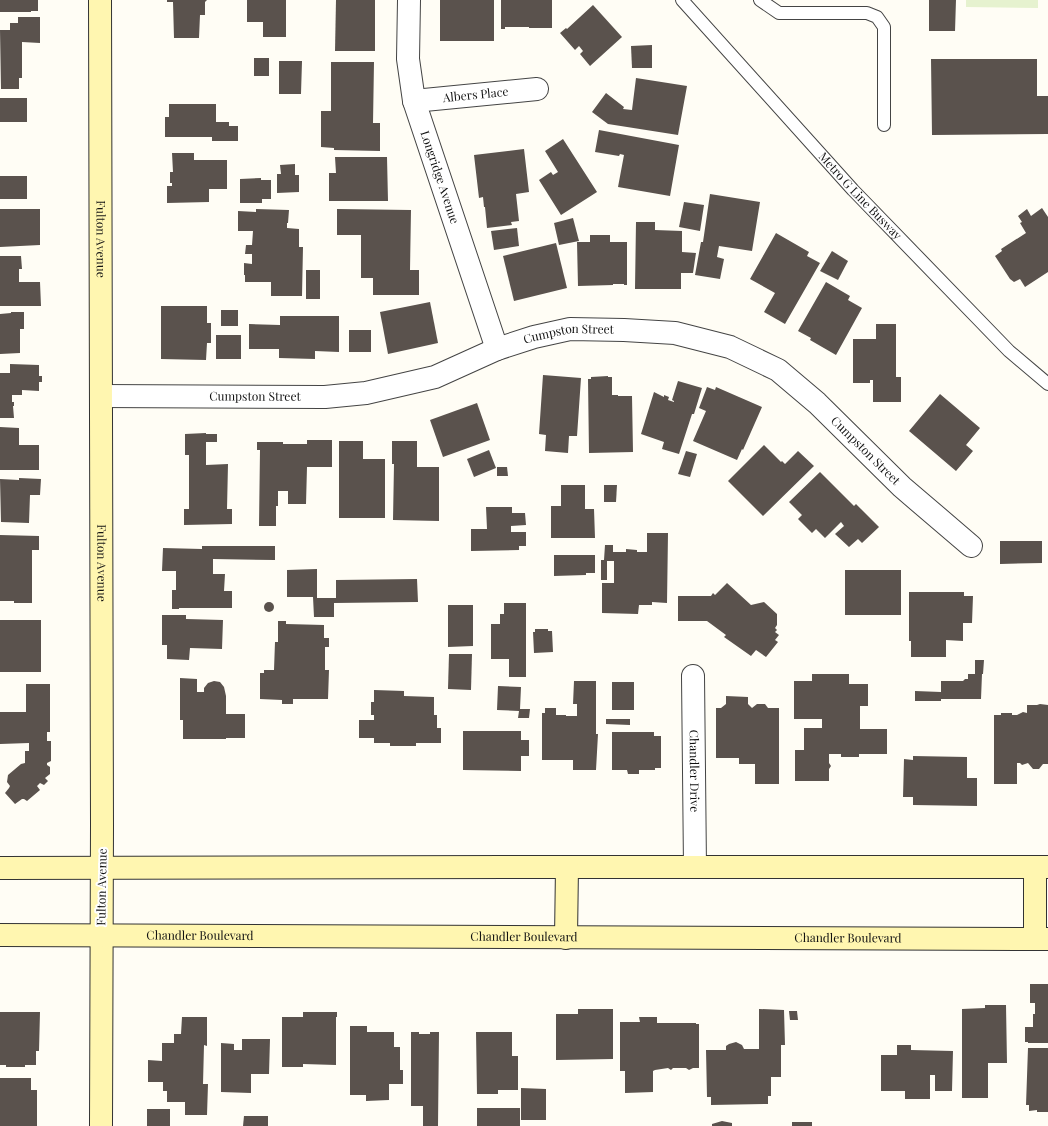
<svg xmlns="http://www.w3.org/2000/svg" width="1048" height="1126" viewBox="0 0 1048 1126" font-family="'Playfair Display',serif">
	<style>
		.pitch { fill: #e6f2cf }
		.building { fill: #5a524d }
		.lines { fill: none; stroke-linecap: round; stroke-linejoin: round }
		.lane-casing { stroke: #444; stroke-width: 14 }
		.street-casing { stroke: #444; stroke-width: 24 }
		.secondary-casing { stroke: #333; stroke-width: 24 }
		.lane { stroke: #fff; stroke-width: 12 }
		.street { stroke: #fff; stroke-width: 22 }
		.secondary { stroke: #fff6b0; stroke-width: 22 }
		.labels { text-anchor: middle; stroke-width: 4; stroke-linejoin: round; paint-order: stroke }
		.street-label { font-size: 12px; fill: #111; stroke: #fff }
	</style>
	<rect width="100%" height="100%" fill="#fffdf5"/>
	<!-- pitch -->
	<polygon class="pitch" points="966,0 1038,0 1038,8 966,7"/>
	<!-- building -->
	<g class="building">
		<polygon points="0,0 38,0 38,11 31,11 31,12 0,12"/>
		<polygon points="167,0 207,0 205,2 205,15 200,15 199,38 174,38 173,2 167,2"/>
		<polygon points="247,0 286,0 286,37 263,37 263,22 247,22"/>
		<polygon points="336,0 375,0 375,51 335,51"/>
		<rect x="440" y="0" width="54" height="41"/>
		<polygon points="501,0 552,0 552,28 529,28 529,27 505,27 505,29 501,29"/>
		<polygon points="929,0 956,0 955,31 929,31"/>
		<polygon points="593,5 622,37 590,66 580,54 583,51 579,46 575,50 560,33 566,28 567,29"/>
		<polygon points="18,17 40,17 40,43 22,42 22,78 19,78 19,89 1,89 0,30 10,30 10,23 18,23"/>
		<polygon points="652,45 652,68 632,68 631,46"/>
		<rect x="254" y="58" width="15" height="18"/>
		<polygon points="931,59 1037,59 1037,96 1048,96 1048,134 932,135"/>
		<polygon points="279,61 302,61 301,94 279,94"/>
		<polygon points="331,62 374,62 373,123 380,123 380,151 334,150 334,148 321,147 321,111 331,111"/>
		<polygon points="636,78 687,86 678,135 608,124 592,112 606,93 624,107 623,109 632,110"/>
		<rect x="0" y="98" width="27" height="24"/>
		<polygon points="169,104 216,104 216,122 229,122 229,126 238,126 238,141 212,141 212,137 165,137 165,117 169,117"/>
		<polygon points="599,130 679,145 670,196 618,187 624,155 620,154 619,156 595,152"/>
		<polygon points="563,139 597,192 561,215 539,180 551,172 553,175 558,172 545,151"/>
		<polygon points="524,149 529,192 516,194 519,221 511,222 512,225 487,228 485,207 484,207 483,197 479,198 474,155"/>
		<polygon points="172,153 194,153 194,160 227,160 227,189 209,189 209,202 167,203 167,186 172,186 172,183 170,183 170,172 173,172"/>
		<polygon points="335,157 387,157 388,201 329,201 329,173 336,173"/>
		<polygon points="295,164 295,175 299,175 299,192 277,193 277,174 281,174 280,165"/>
		<rect x="0" y="176" width="27" height="23"/>
		<polygon points="261,178 261,180 271,180 271,199 262,199 262,203 240,203 240,179"/>
		<polygon points="710,194 760,202 752,251 719,246 717,257 724,259 720,279 695,275 701,242 703,242"/>
		<polygon points="684,202 704,205 700,231 679,227"/>
		<polygon points="1042,208 1048,217 1048,272 1025,287 1020,279 1014,282 1010,279 995,256 1002,251 1001,249 1026,233 1020,223 1022,222 1018,216 1027,209 1031,216"/>
		<polygon points="0,209 40,209 40,245 0,247"/>
		<polygon points="256,209 289,210 288,223 287,223 287,228 299,229 299,247 303,247 302,296 271,296 271,282 245,282 245,275 244,275 244,263 252,264 252,254 245,254 246,245 252,245 253,231 238,231 238,211 256,212"/>
		<polygon points="337,209 411,210 410,270 419,270 419,295 373,295 373,278 361,278 361,235 337,235"/>
		<polygon points="573,218 579,241 559,245 554,223"/>
		<polygon points="636,222 655,222 655,230 682,231 682,252 696,253 693,273 681,273 681,289 635,289"/>
		<polygon points="517,228 519,246 494,250 491,231"/>
		<polygon points="776,233 809,252 807,256 820,263 785,324 764,312 775,293 750,279"/>
		<polygon points="590,235 610,235 610,242 627,242 627,285 624,285 624,284 613,284 613,285 578,286 577,242 590,242"/>
		<polygon points="556,243 567,288 514,301 503,256"/>
		<polygon points="832,251 848,261 838,280 820,271"/>
		<polygon points="0,256 21,256 22,269 19,269 19,282 40,282 41,306 0,306"/>
		<rect x="306" y="270" width="14" height="29"/>
		<polygon points="826,282 850,296 848,300 862,308 836,355 810,340 811,338 798,331"/>
		<polygon points="430,302 438,343 388,354 380,312"/>
		<polygon points="161,306 207,306 207,323 211,323 211,343 207,343 206,360 161,359"/>
		<rect x="221" y="310" width="17" height="16"/>
		<polygon points="11,312 24,312 24,329 20,329 20,353 0,354 0,314 11,313"/>
		<polygon points="280,316 339,316 339,352 315,351 315,359 279,358 279,349 249,349 249,324 280,325"/>
		<polygon points="876,324 896,324 896,377 901,377 901,402 873,402 873,380 870,380 870,383 853,383 853,339 876,339"/>
		<rect x="349" y="330" width="22" height="22"/>
		<rect x="216" y="335" width="25" height="24"/>
		<polygon points="10,364 39,365 39,376 42,376 42,382 39,382 39,391 22,390 22,395 12,395 12,402 14,402 14,406 13,406 14,418 0,418 0,373 10,373"/>
		<polygon points="543,375 581,378 577,436 569,436 568,453 545,451 546,435 539,434"/>
		<polygon points="608,376 608,377 612,377 612,395 618,395 618,396 632,396 633,452 589,453 588,379 591,379 591,377"/>
		<polygon points="678,381 702,388 694,414 692,414 679,454 662,449 664,442 641,434 654,392 664,397 664,395 669,397 668,400 674,402 674,401 672,400"/>
		<polygon points="707,387 715,390 716,387 762,407 743,450 742,449 737,460 693,441 706,411 699,408"/>
		<polygon points="940,394 980,428 966,445 973,451 956,471 909,431"/>
		<polygon points="477,403 490,440 443,457 430,420"/>
		<polygon points="0,427 19,428 19,445 39,445 39,470 0,470"/>
		<polygon points="206,433 206,434 217,434 217,442 206,442 206,465 228,464 227,509 232,509 232,524 184,525 184,509 189,509 189,455 185,455 185,434"/>
		<polygon points="307,440 332,440 332,467 307,467 306,504 288,504 288,491 278,491 278,506 276,506 276,526 259,526 260,450 257,450 257,442 283,442 283,444 307,444"/>
		<polygon points="339,441 363,441 363,459 385,459 385,518 339,518"/>
		<polygon points="392,441 417,441 417,467 439,467 439,521 393,520 394,464 392,464"/>
		<polygon points="764,445 781,462 782,461 785,464 798,451 814,466 763,516 728,481"/>
		<polygon points="489,450 496,468 474,477 467,459"/>
		<polygon points="686,451 697,454 690,477 678,474"/>
		<polygon points="497,467 507,467 508,476 497,476"/>
		<polygon points="820,472 854,506 856,504 879,527 862,543 858,539 849,547 835,534 844,526 841,522 825,538 816,529 812,533 798,519 802,515 789,502"/>
		<polygon points="19,478 41,479 40,495 30,495 29,523 1,522 0,479 19,480"/>
		<polygon points="561,485 585,485 585,509 594,509 595,538 551,538 551,506 561,506"/>
		<polygon points="604,485 617,485 616,502 604,502"/>
		<polygon points="486,507 512,507 512,513 525,513 526,525 511,526 511,532 526,532 526,546 519,546 519,550 471,551 471,529 487,529"/>
		<polygon points="647,533 668,533 667,603 652,602 652,605 639,605 638,614 602,613 602,583 614,583 614,561 607,561 607,580 601,580 601,560 604,560 605,545 613,545 613,552 626,552 626,549 637,550 637,552 647,552"/>
		<polygon points="0,535 39,536 39,550 32,550 32,603 14,603 14,601 0,601"/>
		<polygon points="1000,541 1042,541 1042,563 1000,564"/>
		<polygon points="202,546 275,546 275,560 213,559 213,574 225,574 224,591 232,591 232,608 179,608 179,609 172,609 172,590 176,590 176,571 162,571 163,548 202,549"/>
		<polygon points="554,555 595,555 595,573 586,573 586,575 554,576"/>
		<polygon points="317,569 317,598 336,598 336,580 417,579 418,602 334,603 334,617 314,617 313,597 287,597 287,570"/>
		<rect x="845" y="570" width="56" height="45"/>
		<polygon points="727,583 751,605 764,602 777,614 777,625 775,628 777,630 775,632 779,635 775,640 778,642 766,657 756,650 751,656 724,637 726,635 707,621 678,621 678,596 711,596 713,593 715,595"/>
		<polygon points="909,592 964,592 964,596 973,596 972,623 963,623 963,641 946,640 946,657 911,657 911,641 909,641"/>
		<circle cx="269" cy="607" r="5"/>
		<polygon points="504,603 526,603 526,677 509,677 509,659 491,659 491,624 500,624 500,614 504,614"/>
		<polygon points="448,605 473,605 473,646 448,647"/>
		<polygon points="162,615 186,615 186,619 223,620 222,649 190,648 189,660 167,659 167,645 162,645"/>
		<rect x="0" y="620" width="41" height="52"/>
		<polygon points="278,621 286,621 286,624 324,625 324,638 329,638 329,647 325,647 325,670 329,670 328,699 293,699 293,704 282,704 282,700 260,699 260,673 264,673 264,670 274,670 275,642 278,642"/>
		<polygon points="535,629 548,629 548,631 552,631 553,652 534,653 533,632 535,632"/>
		<polygon points="449,654 472,654 471,690 448,689"/>
		<polygon points="975,660 984,660 983,674 982,674 981,699 941,699 941,701 915,701 915,691 941,692 941,681 963,681 965,679 968,679 968,674 975,674"/>
		<polygon points="812,674 849,674 849,684 868,684 868,706 860,706 860,729 887,729 887,754 859,754 859,757 841,757 841,754 829,754 829,763 831,766 829,769 829,781 795,781 795,750 804,750 804,728 822,728 822,719 794,719 794,681 812,681"/>
		<polygon points="180,678 197,679 197,692 204,692 204,688 208,683 214,681 220,682 224,687 226,696 226,714 245,714 245,738 226,738 226,739 183,739 183,720 180,720"/>
		<polygon points="574,681 596,681 596,734 598,734 596,770 573,770 573,760 542,760 542,713 545,713 545,708 556,708 556,715 566,715 566,716 577,716 577,704 573,704"/>
		<rect x="612" y="682" width="22" height="28"/>
		<polygon points="26,684 50,684 50,732 47,732 47,741 51,741 51,761 47,763 47,765 50,767 50,774 45,778 48,781 44,785 40,783 37,786 40,790 27,801 24,799 22,799 15,804 5,793 9,788 10,786 7,782 8,775 21,764 25,763 25,751 29,751 29,743 0,744 0,712 26,712"/>
		<polygon points="498,686 521,687 520,709 530,709 529,718 518,718 519,711 497,710"/>
		<polygon points="374,690 404,691 404,696 434,697 434,715 437,715 437,728 441,728 441,743 416,743 416,746 390,746 390,743 374,743 374,738 359,738 359,720 374,720 374,715 371,715 371,702 374,702"/>
		<polygon points="726,696 748,697 748,704 752,708 757,704 765,704 768,708 779,708 779,784 755,784 755,764 739,764 739,758 716,758 716,708 721,708 726,704"/>
		<polygon points="1040,704 1048,705 1048,764 1043,764 1039,769 1033,769 1028,763 1022,765 1020,763 1017,763 1017,784 994,784 994,715 1001,715 1001,713 1012,713 1012,715 1017,715 1023,712 1027,713 1027,705 1037,705"/>
		<polygon points="606,719 630,719 630,725 606,724"/>
		<polygon points="463,731 521,731 521,740 529,740 529,756 521,756 521,771 463,770"/>
		<polygon points="612,732 654,732 654,736 661,736 661,768 655,768 655,770 639,770 639,774 628,774 627,770 612,770"/>
		<polygon points="913,756 967,757 967,778 977,778 977,806 913,805 913,797 903,797 904,759 913,760"/>
		<polygon points="1030,984 1048,984 1048,1043 1028,1043 1028,1042 1025,1042 1025,1027 1033,1027 1033,1014 1035,1014 1035,1003 1030,1003"/>
		<polygon points="985,1005 1006,1005 1007,1063 988,1063 988,1098 962,1098 962,1009 985,1008"/>
		<polygon points="578,1009 613,1009 613,1059 556,1060 556,1014 578,1014"/>
		<polygon points="759,1009 784,1010 785,1045 781,1045 781,1077 771,1077 771,1096 768,1096 768,1104 711,1105 711,1097 707,1097 706,1050 726,1050 726,1046 729,1044 736,1042 742,1045 744,1049 759,1049"/>
		<polygon points="789,1011 797,1011 798,1020 790,1020"/>
		<polygon points="0,1012 40,1012 39,1051 36,1051 36,1065 25,1065 25,1067 6,1067 6,1065 0,1065"/>
		<polygon points="303,1012 337,1012 337,1017 336,1017 336,1065 303,1064 303,1067 282,1067 282,1017 303,1017"/>
		<polygon points="182,1017 207,1017 207,1046 204,1045 203,1084 208,1084 207,1115 185,1115 185,1102 167,1102 167,1091 163,1091 163,1082 148,1082 148,1060 162,1061 162,1043 174,1043 174,1034 181,1034"/>
		<polygon points="639,1017 657,1017 657,1023 696,1023 696,1024 699,1024 699,1068 693,1068 689,1070 686,1068 673,1068 671,1070 668,1068 655,1070 653,1071 653,1092 625,1093 625,1071 620,1071 620,1022 640,1022"/>
		<polygon points="350,1026 367,1026 367,1032 394,1032 394,1047 400,1047 400,1070 403,1070 403,1084 389,1084 389,1100 366,1101 366,1095 350,1095"/>
		<polygon points="411,1032 419,1032 419,1034 430,1034 430,1032 439,1032 438,1126 423,1126 423,1106 411,1106"/>
		<polygon points="476,1032 512,1032 512,1056 518,1056 518,1090 498,1090 498,1094 477,1094"/>
		<polygon points="242,1039 270,1039 269,1074 251,1074 251,1093 221,1092 221,1043 234,1044 234,1050 242,1050"/>
		<polygon points="897,1045 911,1045 911,1050 953,1051 952,1091 935,1091 935,1075 930,1075 930,1099 905,1099 905,1091 881,1091 881,1055 897,1055"/>
		<polygon points="1028,1048 1048,1048 1048,1112 1037,1112 1037,1110 1029,1111 1029,1105 1026,1105"/>
		<polygon points="0,1078 31,1078 31,1090 37,1090 37,1126 0,1126"/>
		<polygon points="521,1088 546,1089 546,1120 521,1120"/>
		<rect x="477" y="1108" width="43" height="18"/>
		<rect x="147" y="1109" width="23" height="17"/>
		<polygon points="244,1116 268,1116 268,1126 243,1126"/>
		<polygon points="722,1121 732,1123 732,1126 712,1126 712,1124"/>
		<rect x="792" y="1122" width="20" height="4"/>
	</g>
	<g class="lines">
		<defs>
			<g id="lane">
				<path id="s1" d="M682,0L853,190L1009,351L1048,384"/>
				<polyline points="760,0 779,13 867,13 877,17 884,27 884,125"/>
			</g>
			<g id="street">
				<path id="s2" d="M409,0L408,59L414,101L497,349"/>
				<path id="s3" d="M414,101L537,89"/>
				<path id="s4" d="M101,396L325,397L366,393L435,377L497,349L534,337L570,329L624,330L675,333L730,347L778,370L817,403L902,487L971,546"/>
				<path id="s5" d="M693,676L695,867"/>
			</g>
			<g id="secondary">
				<path id="s6" d="M100,0L102,825L101,1126"/>
				<polyline points="1035,867 1035,939"/>
				<polyline points="0,868 567,867 1048,867"/>
				<path id="s7" d="M0,935L1048,939"/>
				<polyline points="566,938 567,867"/>
			</g>
		</defs>
		<!-- lane casing -->
		<use href="#lane" class="lane-casing"/>
		<!-- street casing -->
		<use href="#street" class="street-casing"/>
		<!-- secondary casing -->
		<use href="#secondary" class="secondary-casing"/>
		<!-- lane -->
		<use href="#lane" class="lane"/>
		<!-- street -->
		<use href="#street" class="street"/>
		<!-- secondary -->
		<use href="#secondary" class="secondary"/>
	</g>
	<g class="labels">
		<!-- street labels -->
		<g class="street-label">
			<text dy="4" stroke="none"><textPath href="#s3" startOffset="62">Albers Place</textPath></text>
			<text dy="4" stroke="none"><textPath href="#s2" startOffset="182">Longridge Avenue</textPath></text>
			<text dy="4" stroke="none"><textPath href="#s1" startOffset="265">Metro G Line Busway</textPath></text>
			<text dy="4" stroke="none"><textPath href="#s6" startOffset="239">Fulton Avenue</textPath></text>
			<text dy="4" stroke="none"><textPath href="#s4" startOffset="478">Cumpston Street</textPath></text>
			<text dy="4" stroke="none"><textPath href="#s4" startOffset="154">Cumpston Street</textPath></text>
			<text dy="4" stroke="none"><textPath href="#s4" startOffset="814">Cumpston Street</textPath></text>
			<text dy="4" stroke="none"><textPath href="#s6" startOffset="563">Fulton Avenue</textPath></text>
			<text dy="4" stroke="none"><textPath href="#s5" startOffset="95">Chandler Drive</textPath></text>
			<text transform="translate(102 887) rotate(-89)" y="4">Fulton Avenue</text>
			<text dy="4" stroke="none"><textPath href="#s7" startOffset="200">Chandler Boulevard</textPath></text>
			<text dy="4" stroke="none"><textPath href="#s7" startOffset="524">Chandler Boulevard</textPath></text>
			<text dy="4" stroke="none"><textPath href="#s7" startOffset="848">Chandler Boulevard</textPath></text>
		</g>
	</g>
</svg>
